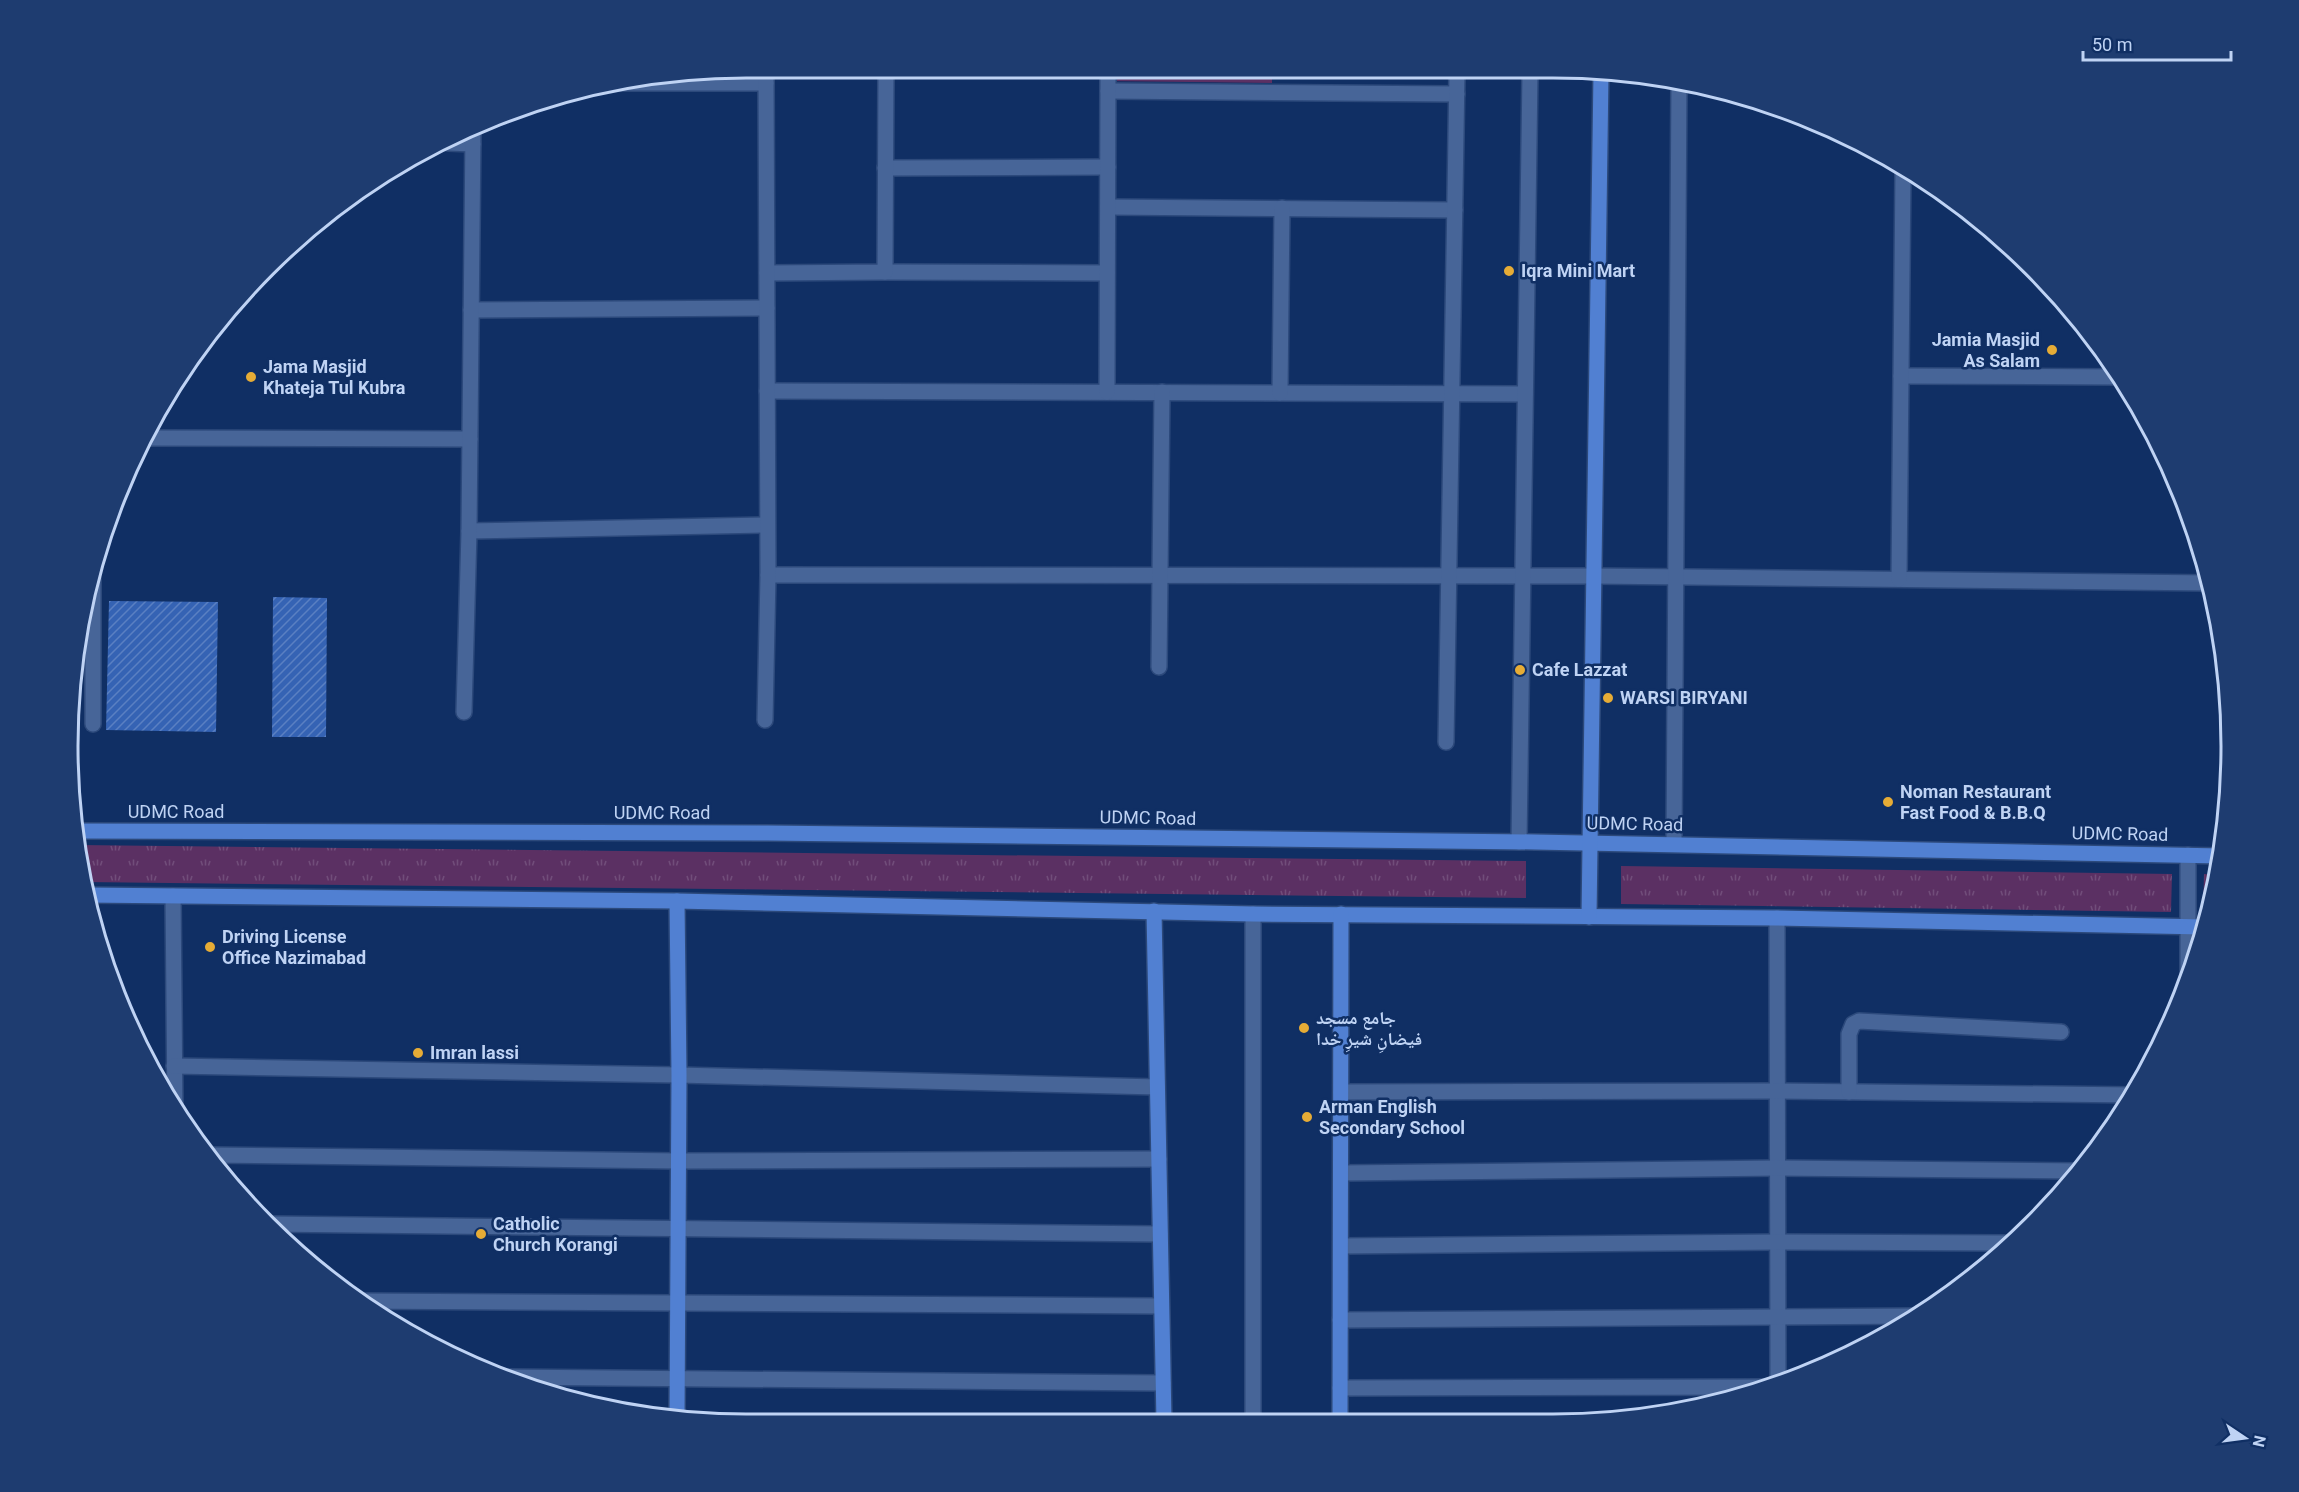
<svg xmlns="http://www.w3.org/2000/svg" width="2299" height="1492" viewBox="0 0 2299 1492" font-family="Roboto,'Noto Naskh Arabic',sans-serif">
	<style>
		.grass { fill: url(#grass-tufts) }
		.park { fill: #5b3063 }
		.building { fill: url(#building-hatch) }
		.lines { fill: none; stroke-linecap: round; stroke-linejoin: round }
		.street-casing { stroke: #2c497b; stroke-width: 18 }
		.secondary-casing { stroke: #2c497b; stroke-width: 18 }
		.street { stroke: #476598; stroke-width: 15 }
		.secondary { stroke: #5180d2; stroke-width: 15 }
		.poi-dot { fill: #e6ac36; stroke: #102f64; stroke-width: 2 }
		.labels { text-anchor: middle; stroke-width: 5; stroke-linejoin: round; paint-order: stroke }
		.poi-label { font-size: 18px; font-weight: bold; fill: #bfd3f4; stroke: #102f64; text-anchor: start }
		.street-label { font-size: 18px; fill: #bfd3f4; stroke: #102f64 }
		.rim { fill: none; stroke: #bfd3f4; stroke-width: 3 }
	</style>
	<defs>
		<pattern id="grass-tufts" width="24" height="20" patternUnits="userSpaceOnUse" patternTransform="scale(1.5)"><rect width="24" height="20" fill="#5b3063"/><path d="M3 7l-1-3M5 7V3M7 7l1-3M15 17l-1-3M17 17v-4M19 17l1-3" fill="none" stroke="#714d7a"/></pattern>
		<pattern id="building-hatch" width="6" height="6" patternUnits="userSpaceOnUse" patternTransform="scale(1.5)"><rect width="6" height="6" fill="#3563b4"/><path d="M-1 1l2-2M0 6l6-6M5 7l2-2" fill="none" stroke="#5a80c2"/></pattern>
	</defs>
	<rect width="100%" height="100%" fill="#102f64"/>
	<!-- grass -->
	<g class="grass">
		<polygon points="78,845 1526,861 1526,898 84,882"/>
		<polygon points="1621,866 2172,874 2171,912 1621,904"/>
		<polygon points="2204,874 2216,875 2207,914 2203,914"/>
	</g>
	<!-- park -->
	<polygon class="park" points="1104,73 1272,73 1272,83 1104,81"/>
	<!-- building -->
	<g class="building">
		<polygon points="273,597 327,598 326,737 272,737"/>
		<polygon points="109,601 218,602 216,732 106,730"/>
	</g>
	<g class="lines">
		<defs>
			<g id="street">
				<polyline points="614,83 766,83"/>
				<polyline points="1108,91 1457,94"/>
				<polyline points="448,143 473,144"/>
				<polyline points="885,168 1108,167"/>
				<polyline points="1108,207 1455,210"/>
				<polyline points="885,272 1107,273"/>
				<polyline points="767,273 885,272 886,73"/>
				<polyline points="471,310 767,308"/>
				<polyline points="1901,376 2119,377"/>
				<polyline points="767,391 1525,394"/>
				<polyline points="1107,392 1108,73"/>
				<polyline points="1280,393 1282,208"/>
				<polyline points="144,438 470,439"/>
				<polyline points="469,531 767,525"/>
				<polyline points="768,575 1594,576 2211,583"/>
				<polyline points="1899,579 1903,171"/>
				<polyline points="1159,667 1162,392"/>
				<polyline points="464,712 469,531 473,131"/>
				<polyline points="765,720 768,575 766,73"/>
				<polyline points="93,724 93,580"/>
				<polyline points="1446,742 1457,73"/>
				<polyline points="1519,842 1530,73"/>
				<polyline points="1674,844 1679,82"/>
				<polyline points="2188,855 2188,979"/>
				<polyline points="173,896 175,1109"/>
				<polyline points="1777,918 1778,1383"/>
				<polyline points="174,1066 679,1075 1157,1087"/>
				<polyline points="1341,1092 1777,1091 2134,1095"/>
				<polyline points="1849,1092 1849,1034 1853,1024 1859,1021 2061,1032"/>
				<polyline points="210,1155 678,1161 1159,1159"/>
				<polyline points="1341,1173 1778,1168 2080,1171"/>
				<polyline points="270,1224 1160,1234"/>
				<polyline points="1341,1246 1778,1242 2010,1243"/>
				<polyline points="361,1301 1161,1306"/>
				<polyline points="1340,1320 1915,1316"/>
				<polyline points="500,1377 1163,1383"/>
				<polyline points="1340,1388 1767,1387"/>
				<polyline points="1253,1421 1253,914"/>
			</g>
			<g id="secondary">
				<polyline points="76,831 768,833 1535,842 2221,856"/>
				<polyline points="86,895 677,901 1253,914 1777,918 2204,927"/>
				<polyline points="1154,911 1164,1421"/>
				<polyline points="1589,917 1601,73"/>
				<polyline points="677,1419 679,1075 677,901"/>
				<polyline points="1340,1422 1341,914"/>
			</g>
		</defs>
		<!-- street casing -->
		<use href="#street" class="street-casing"/>
		<!-- secondary casing -->
		<use href="#secondary" class="secondary-casing"/>
		<!-- street -->
		<use href="#street" class="street"/>
		<!-- secondary -->
		<use href="#secondary" class="secondary"/>
	</g>
	<!-- markers -->
	<g class="poi-dot">
		<circle cx="1509" cy="271" r="6"/>
		<circle cx="2052" cy="350" r="6"/>
		<circle cx="251" cy="377" r="6"/>
		<circle cx="1520" cy="670" r="6"/>
		<circle cx="1608" cy="698" r="6"/>
		<circle cx="1888" cy="802" r="6"/>
		<circle cx="210" cy="947" r="6"/>
		<circle cx="1304" cy="1028" r="6"/>
		<circle cx="418" cy="1053" r="6"/>
		<circle cx="1307" cy="1117" r="6"/>
		<circle cx="481" cy="1234" r="6"/>
	</g>
	<g class="labels">
		<!-- poi labels -->
		<g class="poi-label">
			<text x="1521" y="277">Iqra Mini Mart</text>
			<text x="2040" y="346" text-anchor="end">Jamia Masjid<tspan x="2040" dy="21">As Salam</tspan></text>
			<text x="263" y="373">Jama Masjid<tspan x="263" dy="21">Khateja Tul Kubra</tspan></text>
			<text x="1532" y="676">Cafe Lazzat</text>
			<text x="1620" y="704">WARSI BIRYANI</text>
			<text x="1900" y="798">Noman Restaurant<tspan x="1900" dy="21">Fast Food &amp; B.B.Q</tspan></text>
			<text x="222" y="943">Driving License<tspan x="222" dy="21">Office Nazimabad</tspan></text>
			<text x="1316" y="1024">جامع مسجد<tspan x="1316" dy="21">فیضانِ شیرِ خدا</tspan></text>
			<text x="430" y="1059">Imran lassi</text>
			<text x="1319" y="1113">Arman English<tspan x="1319" dy="21">Secondary School</tspan></text>
			<text x="493" y="1230">Catholic<tspan x="493" dy="21">Church Korangi</tspan></text>
		</g>
		<!-- street labels -->
		<g class="street-label">
			<text x="176" y="818">UDMC Road</text>
			<text x="662" y="819">UDMC Road</text>
			<text transform="translate(1148 818) rotate(1)" y="6">UDMC Road</text>
			<text transform="translate(1635 824) rotate(1)" y="6">UDMC Road</text>
			<text transform="translate(2120 834) rotate(1)" y="6">UDMC Road</text>
		</g>
	</g>
	<!-- crop -->
	<path d="M0 0H2299V1492H0ZM746 78H1553A668 668 0 0 1 2221 746V746A668 668 0 0 1 1553 1414H746A668 668 0 0 1 78 746V746A668 668 0 0 1 746 78Z" fill="#1e3c70" fill-rule="evenodd"/>
	<path class="rim" d="M746 78H1553A668 668 0 0 1 2221 746V746A668 668 0 0 1 1553 1414H746A668 668 0 0 1 78 746V746A668 668 0 0 1 746 78Z"/>
	<!-- north arrow -->
	<g transform="translate(2245 1438) rotate(103)" stroke="#102f64" stroke-width="4.5" paint-order="stroke">
	<path d="M0-4.5L10 22L0 15L-10 22Z" fill="#bfd3f4"/>
	<text y="-9" font-size="16" font-weight="bold" text-anchor="middle" fill="#bfd3f4">N</text>
	</g>
	<!-- scale -->
	<path d="M2083 51v9h148v-9" fill="none" stroke="#bfd3f4" stroke-width="3"/>
	<text x="2092" y="51" font-size="18" fill="#bfd3f4" stroke="#102f64" stroke-width="4.5" paint-order="stroke">50 m</text>
</svg>
